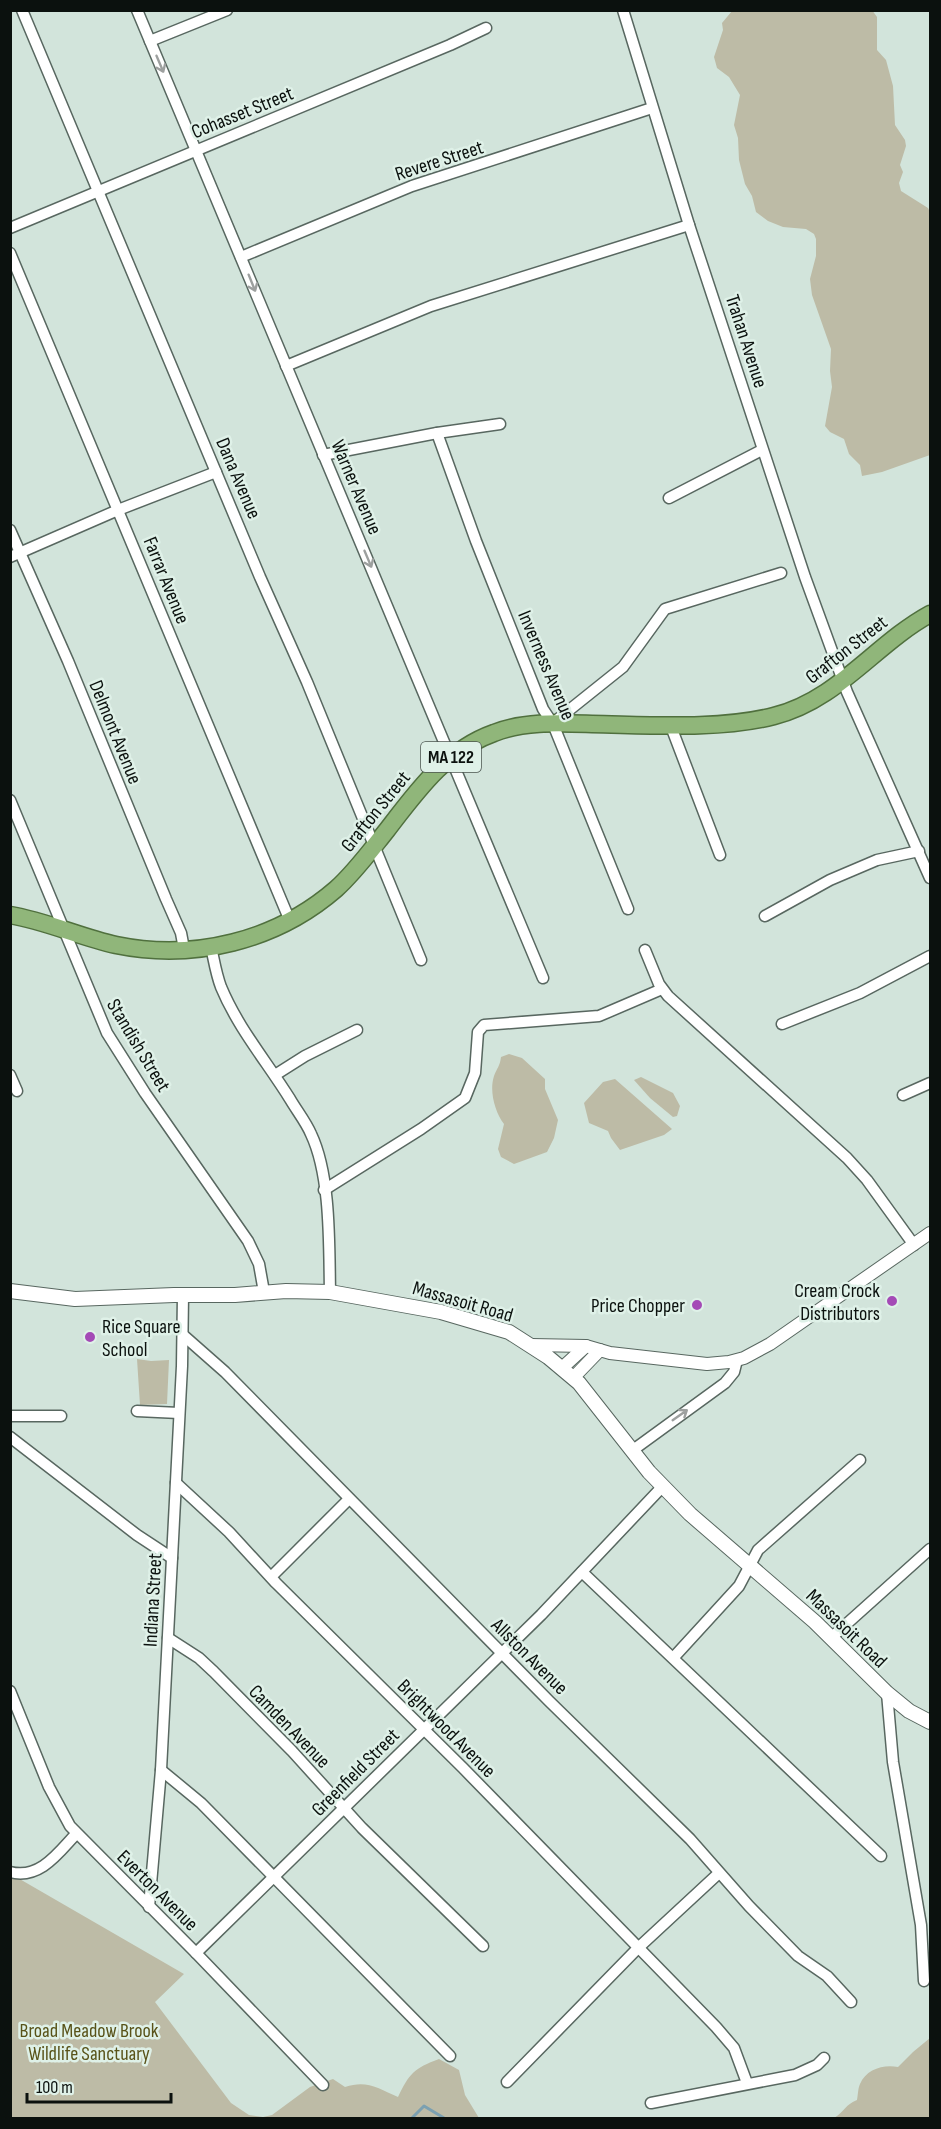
<svg xmlns="http://www.w3.org/2000/svg" width="941" height="2129" viewBox="0 0 941 2129" font-family="'Sofia Sans Condensed',sans-serif">
	<style>
		.green { fill: #bdbba6 }
		.lines { fill: none; stroke-linecap: round; stroke-linejoin: round }
		.stream { stroke: #7ba0b1; stroke-width: 3 }
		.minor-casing { stroke: #586760; stroke-width: 13 }
		.tertiary-casing { stroke: #586760; stroke-width: 14 }
		.secondary-casing { stroke: #586760; stroke-width: 16 }
		.trunk-casing { stroke: #50703e; stroke-width: 19 }
		.minor { stroke: #fff; stroke-width: 10 }
		.tertiary { stroke: #fff; stroke-width: 12 }
		.secondary { stroke: #fff; stroke-width: 14 }
		.trunk { stroke: #90b67a; stroke-width: 16 }
		.oneway { stroke: #9da09f }
		.poi-dot { fill: #a44ab6; stroke: #dff1e8; stroke-width: 2 }
		.labels { text-anchor: middle; stroke-width: 5; stroke-linejoin: round; paint-order: stroke }
		.shield { fill: #dff1e8; stroke: #4b544f; stroke-width: 1.5 }
		.shield-label { font-size: 18px; font-weight: bold; fill: #0b110e }
		.street-label { font-size: 20px; fill: #0b110e; stroke: #dff1e8 }
		.poi-label { font-size: 20px; fill: #0b110e; stroke: #dff1e8; text-anchor: end }
		.park-label { font-size: 20px; fill: #585218; stroke: #dff1e8 }
	</style>
	<rect width="100%" height="100%" fill="#d2e4db"/>
	<!-- green -->
	<g class="green">
		<polygon points="872,10 877,17 877,50 886,60 893,86 895,125 905,140 906,146 900,165 903,172 899,183 901,191 928,208 930,212 930,455 882,472 862,476 860,465 849,454 844,439 830,432 825,426 832,387 830,371 831,349 812,295 810,279 816,256 816,239 814,234 806,229 783,227 768,221 756,212 752,196 745,184 739,160 738,138 734,125 740,95 729,77 717,68 714,57 723,30 722,23 732,11"/>
		<path d="M509,1054L522,1058L545,1079V1089L558,1120L554,1138L547,1152L514,1164L501,1157L498,1149L504,1124C495,1112 489,1091 494,1076C497,1068 500,1066 501,1057Z"/>
		<polygon points="641,1077 673,1093 680,1106 677,1116 673,1117 650,1098 634,1080"/>
		<polygon points="615,1079 672,1129 664,1135 620,1150 611,1138 608,1131 589,1123 584,1103 603,1082"/>
		<polygon points="137,1359 151,1361 169,1360 167,1404 140,1405"/>
		<path d="M11,1874L184,1974L155,2002L231,2103L249,2115L263,2117L272,2115L310,2087L333,2079L345,2087C367,2080 377,2088 398,2097C409,2074 414,2068 439,2059L459,2070L465,2095L479,2118H11Z"/>
		<path d="M930,2038V2118H834C844,2112 846,2104 857,2100C858,2095 858,2088 860,2084C866,2069 884,2064 898,2067L913,2052Z"/>
	</g>
	<g class="lines">
		<!-- stream -->
		<polyline class="stream" points="412,2118 424,2106 444,2118"/>
		<defs>
			<g id="minor">
				<polyline points="22,10 260,577 307,682 421,960"/>
				<polyline points="137,10 543,978"/>
				<polyline points="623,10 689,225 805,577 847,692 930,878"/>
				<polyline points="150,41 227,10"/>
				<polyline points="10,228 450,45 486,28"/>
				<polyline points="10,253 290,921"/>
				<polyline points="241,257 412,186 652,108"/>
				<polyline points="286,366 431,306 689,225"/>
				<polyline points="437,433 476,541 543,709 553,724 628,909"/>
				<polyline points="323,455 437,433 500,424"/>
				<polyline points="669,498 762,450"/>
				<polyline points="10,530 68,661 166,899 181,933 184,949"/>
				<polyline points="10,557 118,510 216,472"/>
				<polyline points="553,723 623,667 665,609 781,573"/>
				<polyline points="670,724 720,855"/>
				<polyline points="10,800 107,1033 145,1093 248,1241 259,1264 264,1292"/>
				<polyline points="765,916 830,880 877,860 919,851"/>
				<path d="M211,947C214,960 216,974 221,987C238,1028 267,1062 290,1099C297,1111 306,1122 311,1134C331,1176 329,1245 330,1292"/>
				<polyline points="645,950 659,984 668,996 847,1158 867,1180 914,1245"/>
				<polyline points="782,1024 860,993 930,956"/>
				<polyline points="10,1075 17,1091"/>
				<polyline points="275,1075 305,1056 357,1030"/>
				<polyline points="903,1095 930,1083"/>
				<polyline points="324,1190 421,1129 465,1098 475,1073 478,1032 484,1025 599,1016 662,989"/>
				<polyline points="183,1335 225,1372 549,1701 690,1839 749,1906 798,1956 827,1976 851,2002"/>
				<polyline points="137,1411 179,1413"/>
				<polyline points="10,1416 61,1416"/>
				<polyline points="10,1437 137,1535 172,1558"/>
				<polyline points="633,1450 725,1383 734,1372 737,1360"/>
				<polyline points="176,1483 229,1532 276,1583 463,1768 716,2027 734,2048 747,2083"/>
				<polyline points="582,1572 881,1856"/>
				<polyline points="271,1577 349,1499"/>
				<polyline points="832,1637 930,1549"/>
				<polyline points="168,1638 199,1658 214,1672 292,1751 362,1828 483,1946"/>
				<polyline points="674,1657 739,1586 758,1550 860,1460"/>
				<polyline points="10,1691 49,1787 70,1826 196,1953 323,2085"/>
				<polyline points="887,1693 893,1762 921,1925 924,1981"/>
				<polyline points="161,1770 201,1803 450,2056"/>
				<path d="M10,1872C40,1880 59,1852 76,1834"/>
				<polyline points="149,1907 161,1770 182,1366 183,1295"/>
				<polyline points="196,1953 541,1615 663,1486"/>
				<polyline points="507,2082 638,1948 719,1873"/>
				<polyline points="651,2103 795,2075 817,2065 824,2058"/>
			</g>
			<g id="tertiary">
				<polyline points="531,1345 586,1346 610,1353 707,1364 729,1362 744,1358 770,1344 930,1233"/>
				<polyline points="562,1368 586,1346"/>
				<polyline points="573,1378 600,1350"/>
			</g>
			<polyline id="secondary" points="10,1291 75,1299 174,1295 235,1295 286,1291 330,1292 441,1312 509,1332 548,1357 579,1383 649,1472 690,1514 815,1622 887,1693 909,1711 930,1722"/>
			<path id="trunk" d="M10,915C46,921 80,937 116,945C194,961 276,941 336,889C355,872 371,850 387,830C417,791 446,750 494,733C524,721 560,723 592,724C649,725 720,730 774,716C838,700 875,644 930,614"/>
		</defs>
		<!-- minor casing -->
		<use href="#minor" class="minor-casing"/>
		<!-- tertiary casing -->
		<use href="#tertiary" class="tertiary-casing"/>
		<!-- secondary casing -->
		<use href="#secondary" class="secondary-casing"/>
		<!-- trunk casing -->
		<use href="#trunk" class="trunk-casing"/>
		<!-- minor -->
		<use href="#minor" class="minor"/>
		<!-- tertiary -->
		<use href="#tertiary" class="tertiary"/>
		<!-- secondary -->
		<use href="#secondary" class="secondary"/>
		<!-- trunk -->
		<use href="#trunk" class="trunk"/>
	</g>
	<!-- one-way arrows -->
	<defs><path id="oneway-shaft" d="M-6 0H5M1.5-3L5.5 0L1.5 3" fill="none" stroke-width="1.6" stroke-linecap="round" stroke-linejoin="round" transform="scale(1.5)"/></defs>
	<g class="oneway">
		<use href="#oneway-shaft" transform="translate(160 64) rotate(67)"/>
		<use href="#oneway-shaft" transform="translate(252 283) rotate(68)"/>
		<use href="#oneway-shaft" transform="translate(368 559) rotate(67)"/>
		<use href="#oneway-shaft" transform="translate(680 1415) rotate(-35)"/>
	</g>
	<!-- markers -->
	<g class="poi-dot">
		<circle cx="892" cy="1301" r="6"/>
		<circle cx="697" cy="1305" r="6"/>
		<circle cx="90" cy="1337" r="6"/>
	</g>
	<g class="labels">
		<!-- shield labels -->
		<rect class="shield" x="421" y="742" width="60" height="30" rx="4.5"/>
		<g class="shield-label">
			<text x="451" y="763">MA 122</text>
		</g>
		<!-- street labels -->
		<g class="street-label">
			<text transform="translate(242 112) rotate(-22)" y="7">Cohasset Street</text>
			<text transform="translate(439 160) rotate(-18)" y="7">Revere Street</text>
			<text transform="translate(747 341) rotate(72)" y="7">Trahan Avenue</text>
			<text transform="translate(239 478) rotate(67)" y="7">Dana Avenue</text>
			<text transform="translate(357 487) rotate(67)" y="7">Warner Avenue</text>
			<text transform="translate(167 580) rotate(68)" y="7">Farrar Avenue</text>
			<text transform="translate(846 649) rotate(-38)" y="7">Grafton Street</text>
			<text transform="translate(547 665) rotate(67)" y="7">Inverness Avenue</text>
			<text transform="translate(116 732) rotate(68)" y="7">Delmont Avenue</text>
			<text transform="translate(375 811) rotate(-51)" y="7">Grafton Street</text>
			<text transform="translate(139 1045) rotate(59)" y="7">Standish Street</text>
			<text transform="translate(463 1301) rotate(16)" y="7">Massasoit Road</text>
			<text transform="translate(152 1600) rotate(-87)" y="7">Indiana Street</text>
			<text transform="translate(847 1628) rotate(44)" y="7">Massasoit Road</text>
			<text transform="translate(530 1656) rotate(45)" y="7">Allston Avenue</text>
			<text transform="translate(290 1726) rotate(46)" y="7">Camden Avenue</text>
			<text transform="translate(447 1728) rotate(45)" y="7">Brightwood Avenue</text>
			<text transform="translate(355 1772) rotate(-45)" y="7">Greenfield Street</text>
			<text transform="translate(158 1890) rotate(45)" y="7">Everton Avenue</text>
		</g>
		<!-- poi labels -->
		<g class="poi-label">
			<text x="880" y="1297">Cream Crock<tspan x="880" dy="23">Distributors</tspan></text>
			<text x="685" y="1312">Price Chopper</text>
			<text x="102" y="1333" text-anchor="start">Rice Square<tspan x="102" dy="23">School</tspan></text>
		</g>
		<!-- park labels -->
		<g class="park-label">
			<text x="89" y="2037">Broad Meadow Brook<tspan x="89" dy="23">Wildlife Sanctuary</tspan></text>
		</g>
	</g>
	<!-- border -->
	<rect width="941" height="2129" fill="none" stroke="#0b110e" stroke-width="24"/>
	<!-- scale -->
	<path d="M27 2093v9h144v-9" fill="none" stroke="#0b110e" stroke-width="3"/>
	<text x="36" y="2093" font-size="18" fill="#0b110e" stroke="#dff1e8" stroke-width="4.5" paint-order="stroke">100 m</text>
</svg>
